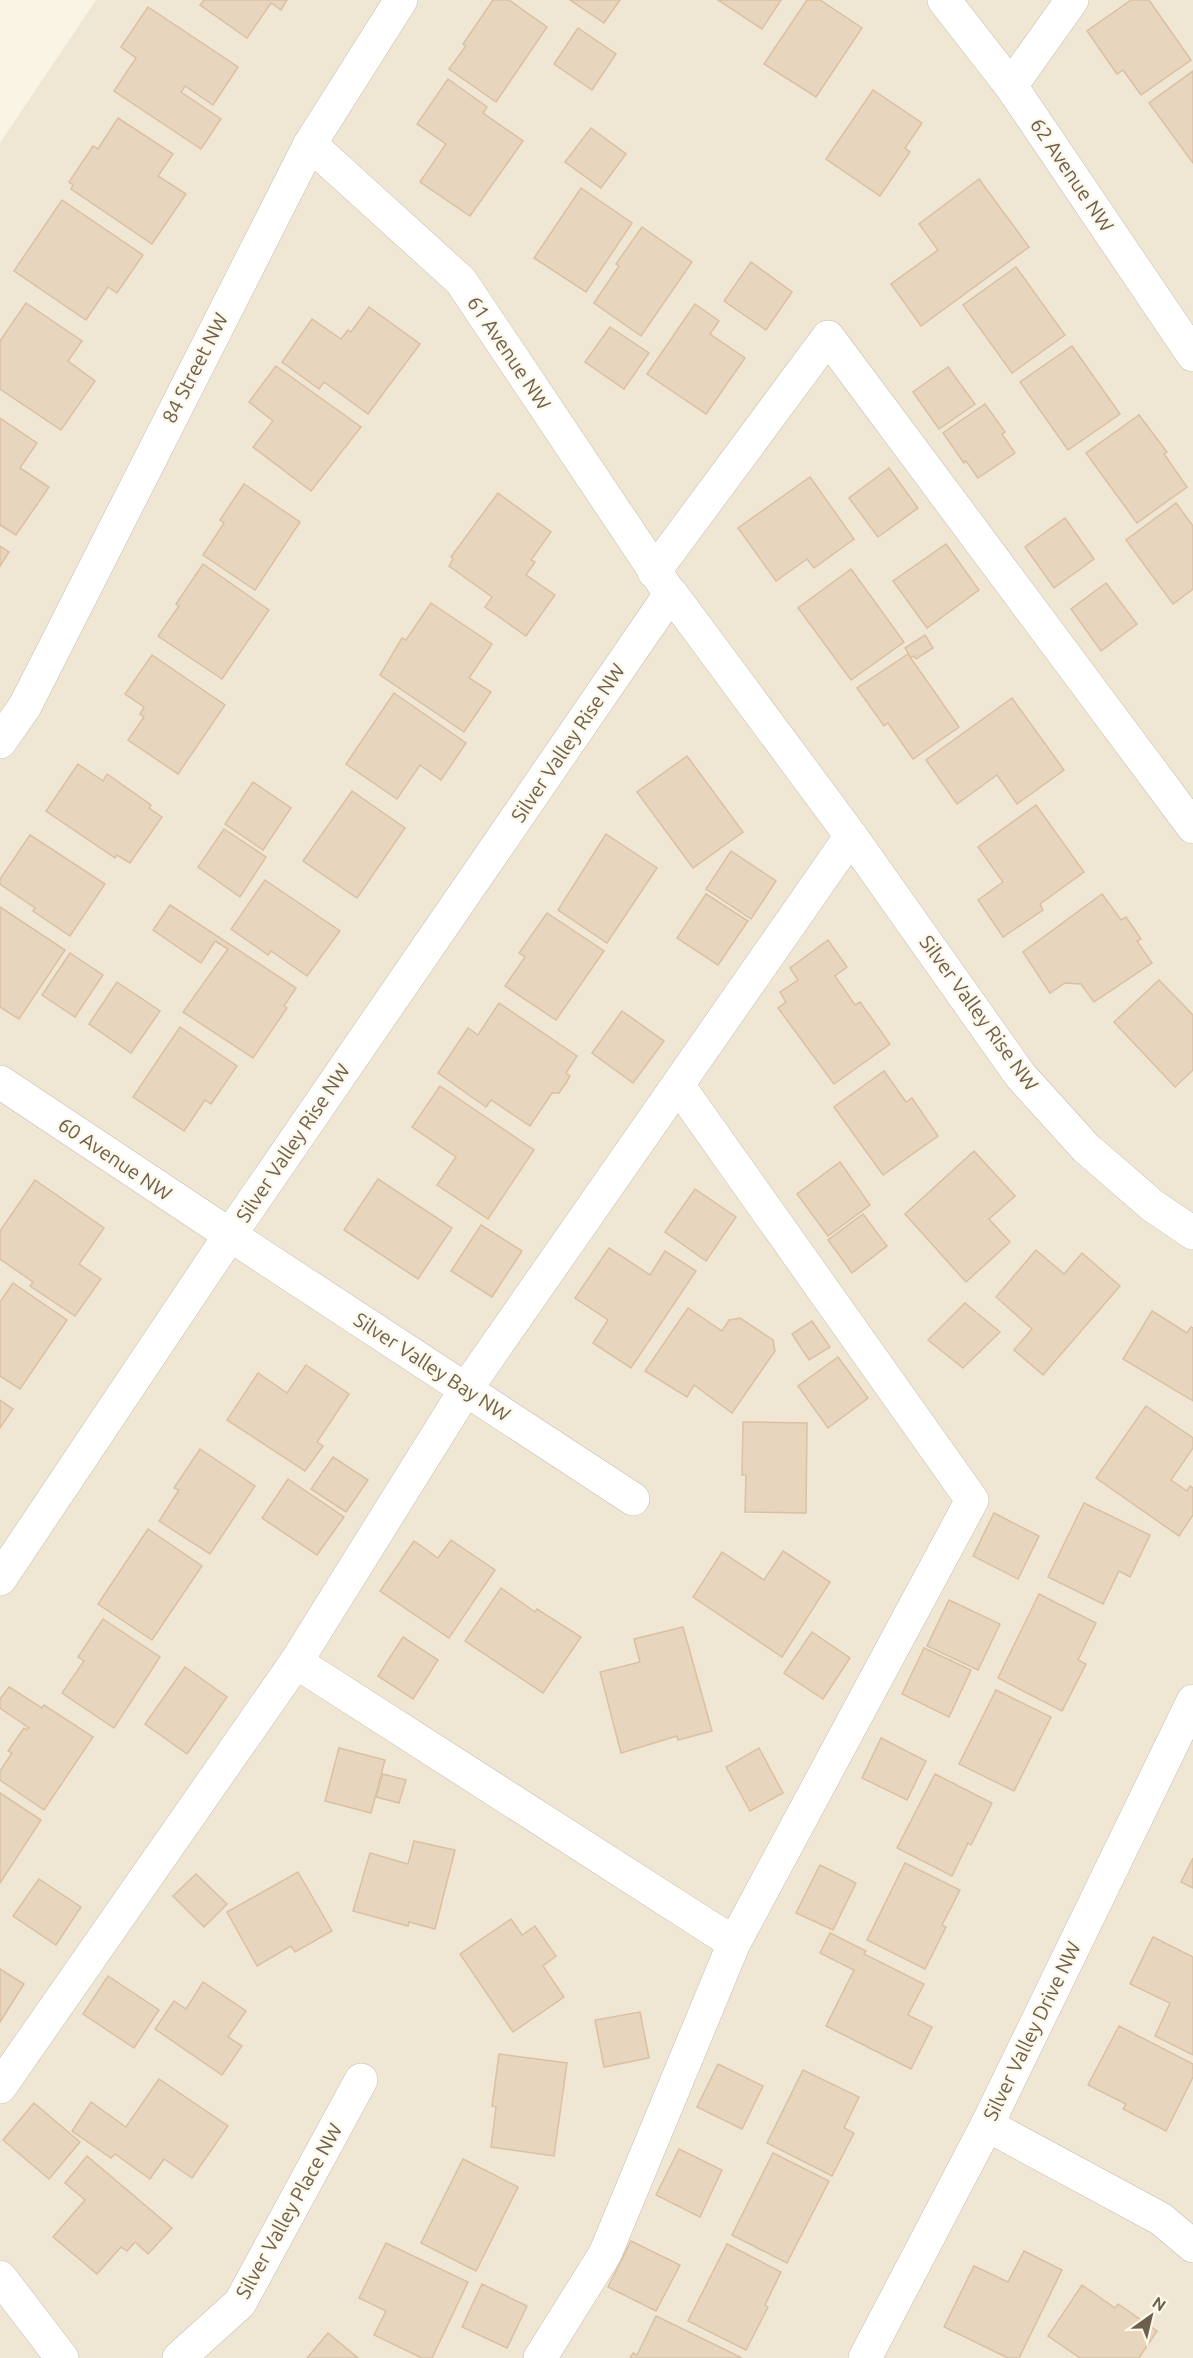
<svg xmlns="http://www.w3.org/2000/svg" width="1193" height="2358" viewBox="0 0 1193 2358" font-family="Ubuntu,sans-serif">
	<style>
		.residential { fill: #efe6d4 }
		.building { fill: #e8d5be; stroke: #dbc0a2; stroke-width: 1.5 }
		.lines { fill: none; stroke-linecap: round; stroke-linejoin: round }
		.minor-casing { stroke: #c8bdac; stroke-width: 34 }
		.minor { stroke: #fff; stroke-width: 33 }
		.labels { text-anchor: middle; stroke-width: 4.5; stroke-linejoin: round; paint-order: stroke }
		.street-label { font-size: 20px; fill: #6e5e4d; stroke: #fcf8ea }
	</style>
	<rect width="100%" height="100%" fill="#f9f4e4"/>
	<!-- residential -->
	<polygon class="residential" points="96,0 1193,0 1193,2358 0,2358 0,143"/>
	<!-- building -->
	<g class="building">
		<polygon points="204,0 287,0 281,10 271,3 247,38 200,5"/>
		<polygon points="493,0 509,0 547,27 496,102 449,69 466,46 463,44"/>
		<polygon points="570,0 620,0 604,23"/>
		<polygon points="718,0 781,0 762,29"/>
		<polygon points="807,0 820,0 862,28 816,97 764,64"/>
		<polygon points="1131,0 1149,0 1191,60 1141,95 1123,70 1117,74 1087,31"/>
		<polygon points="148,7 238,67 213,105 185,86 181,92 221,119 201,149 114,91 136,58 121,47"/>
		<polygon points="578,28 616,54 592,90 554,64"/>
		<polygon points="1193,71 1193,163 1149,103"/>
		<polygon points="448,79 487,107 483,113 523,141 470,216 420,182 446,144 417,124"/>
		<polygon points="873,90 922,123 905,148 910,152 880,196 826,159"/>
		<polygon points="118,118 173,154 158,176 186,194 152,244 71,189 73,185 69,182 93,146 98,149"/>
		<polygon points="591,128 626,154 601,188 565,162"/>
		<polygon points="979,179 1029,247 921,326 891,284 938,250 919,224"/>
		<polygon points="581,188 632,223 586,292 534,258"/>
		<polygon points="62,200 143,255 117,293 108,287 86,320 14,271"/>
		<polygon points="642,227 692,262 641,336 594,303 619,266 616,264"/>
		<polygon points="751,262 792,292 766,330 724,301"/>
		<polygon points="1016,267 1065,335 1012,373 963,305"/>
		<polygon points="26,303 82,341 68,361 95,381 61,430 0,389 0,341"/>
		<polygon points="695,304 719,321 710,334 745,358 706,414 647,374"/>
		<polygon points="369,307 420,344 368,414 324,382 319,389 282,362 312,319 341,339 348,330 351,332"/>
		<polygon points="610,327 649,353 624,389 585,362"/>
		<polygon points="1072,346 1120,414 1068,450 1020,382"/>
		<polygon points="276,366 361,427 311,491 253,447 273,421 249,402"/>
		<polygon points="948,367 975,404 939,429 913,392"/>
		<polygon points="985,404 1005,432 1002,434 1015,453 978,478 966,461 964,463 943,433"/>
		<polygon points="1139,415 1167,452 1164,454 1187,487 1137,523 1086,453"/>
		<polygon points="0,418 37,443 20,468 49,487 16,535 0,525"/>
		<polygon points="889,468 918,508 878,537 849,498"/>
		<polygon points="810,477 854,539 814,568 807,559 776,581 738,528"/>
		<polygon points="244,484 300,522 255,590 203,555 224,523 220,520"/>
		<polygon points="498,493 551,532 531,560 535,562 526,575 555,595 526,636 485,607 492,597 449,566 453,559 451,557"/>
		<polygon points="1176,503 1193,526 1193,589 1173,604 1126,540"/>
		<polygon points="1065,518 1094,559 1054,588 1025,547"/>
		<polygon points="946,544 979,590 927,628 893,581"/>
		<polygon points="0,546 9,552 0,566"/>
		<polygon points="203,564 269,610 222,679 158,636 179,606 176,604"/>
		<polygon points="851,569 904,642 851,680 798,608"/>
		<polygon points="1106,583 1137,624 1101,651 1071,609"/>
		<polygon points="431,603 492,644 469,678 491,692 464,732 380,675 402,638 406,640"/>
		<polygon points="925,635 933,648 916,659 914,656 911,658 905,648"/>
		<polygon points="908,654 959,727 913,759 888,723 884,726 857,688"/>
		<polygon points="152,655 225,705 178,774 128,740 144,717 140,714 144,707 125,694"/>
		<polygon points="394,693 466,743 441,780 420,765 397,799 346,764"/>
		<polygon points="1012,698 1064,770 1017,804 997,775 957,804 926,760"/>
		<polygon points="687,756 743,832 693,868 637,792"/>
		<polygon points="78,764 103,781 107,774 151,805 149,808 162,817 130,863 117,855 115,858 46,811"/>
		<polygon points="253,782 291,808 263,850 225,824"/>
		<polygon points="352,791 405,828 357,898 303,861"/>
		<polygon points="1036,805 1084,872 1040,904 1043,910 1003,937 978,900 1003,882 978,847"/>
		<polygon points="224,829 266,857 240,897 198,867"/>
		<polygon points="606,834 657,868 607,943 558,910"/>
		<polygon points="30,835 105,884 70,936 33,911 35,908 0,884 0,879"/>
		<polygon points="731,851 776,881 751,919 706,889"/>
		<polygon points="265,880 340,931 307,976 271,951 268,955 231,929"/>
		<polygon points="706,894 748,921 718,965 677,938"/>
		<polygon points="1102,894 1121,920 1126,917 1141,939 1137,941 1152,963 1094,1002 1081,984 1065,983 1050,993 1023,952"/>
		<polygon points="170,905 296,988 284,1006 287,1008 253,1058 183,1012 228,949 215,941 201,963 153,930"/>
		<polygon points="0,907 65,950 19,1019 0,1007"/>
		<polygon points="547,913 604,951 556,1020 505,986 525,957 519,953"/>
		<polygon points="828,940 847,967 835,976 855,1005 860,1002 890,1044 834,1084 778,1008 786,1002 780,992 798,980 790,968"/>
		<polygon points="70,953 103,975 75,1017 42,995"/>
		<polygon points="1159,980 1193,1015 1193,1070 1175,1087 1114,1022"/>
		<polygon points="117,982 160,1011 131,1053 89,1024"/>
		<polygon points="499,1003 577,1056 566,1073 570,1076 566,1083 559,1093 552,1093 530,1126 491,1100 486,1107 438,1073 468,1028 478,1035"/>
		<polygon points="622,1011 664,1041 633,1083 592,1053"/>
		<polygon points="180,1027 237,1066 211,1104 205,1100 184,1131 133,1097"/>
		<polygon points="884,1071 906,1102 912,1098 938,1136 883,1175 834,1107"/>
		<polygon points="440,1086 534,1150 488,1219 437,1185 456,1157 412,1127"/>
		<polygon points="974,1151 1015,1196 989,1219 1010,1242 966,1282 905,1214"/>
		<polygon points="840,1162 870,1205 828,1236 797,1194"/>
		<polygon points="378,1179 452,1228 418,1279 344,1230"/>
		<polygon points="35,1180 104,1228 79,1264 101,1279 75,1316 30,1286 33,1282 0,1259 0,1231"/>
		<polygon points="695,1189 736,1217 706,1261 665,1232"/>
		<polygon points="863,1214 887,1246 852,1273 828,1240"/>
		<polygon points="481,1225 522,1251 492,1297 451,1271"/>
		<polygon points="609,1248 650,1275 665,1251 696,1271 631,1368 593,1343 608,1320 575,1298"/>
		<polygon points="1036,1250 1064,1274 1082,1253 1120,1286 1043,1375 1014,1350 1032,1329 996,1297"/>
		<polygon points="13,1283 67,1320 20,1389 0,1376 0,1302"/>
		<polygon points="965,1303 1000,1332 963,1368 928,1340"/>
		<polygon points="688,1308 722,1331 729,1320 740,1318 773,1340 775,1351 732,1413 694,1385 687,1397 645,1371"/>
		<polygon points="1152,1311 1187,1333 1191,1327 1193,1328 1193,1401 1123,1359"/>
		<polygon points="812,1321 830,1347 809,1360 792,1334"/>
		<polygon points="838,1357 868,1398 828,1428 798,1386"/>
		<polygon points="306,1365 349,1394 317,1442 323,1446 305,1471 227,1420 258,1373 287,1393"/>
		<polygon points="0,1400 13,1409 0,1428"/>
		<polygon points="1146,1406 1193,1438 1193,1448 1171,1480 1187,1491 1190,1486 1193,1488 1193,1515 1179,1536 1096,1478"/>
		<polygon points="743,1422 807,1423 806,1513 745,1512 746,1475 742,1475"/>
		<polygon points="200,1449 255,1486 210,1554 159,1521 179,1490 174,1488"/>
		<polygon points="333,1457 368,1480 346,1512 311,1489"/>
		<polygon points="288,1479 344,1517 317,1555 262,1518"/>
		<polygon points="1084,1503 1150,1535 1130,1577 1119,1571 1103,1604 1048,1577"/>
		<polygon points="994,1513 1039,1536 1018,1579 973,1556"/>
		<polygon points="148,1529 202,1566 152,1640 98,1604"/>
		<polygon points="451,1540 495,1570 449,1638 380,1591 414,1541 438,1558"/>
		<polygon points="783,1551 830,1582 782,1657 693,1597 722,1552 764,1580"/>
		<polygon points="501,1588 535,1612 537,1609 581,1637 543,1693 465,1641"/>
		<polygon points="1039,1594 1096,1623 1078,1660 1086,1664 1062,1711 998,1678"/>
		<polygon points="949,1600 1000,1624 978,1670 927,1646"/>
		<polygon points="103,1619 160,1657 114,1728 62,1693 84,1661 78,1657"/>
		<polygon points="683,1627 712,1731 678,1740 677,1736 621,1753 600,1672 640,1662 634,1639"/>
		<polygon points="812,1632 850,1658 823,1699 784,1673"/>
		<polygon points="403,1637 438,1660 413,1699 378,1676"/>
		<polygon points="924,1648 971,1670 949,1717 902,1694"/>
		<polygon points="185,1667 227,1697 187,1754 145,1724"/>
		<polygon points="9,1687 42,1708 44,1705 93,1737 44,1810 0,1780 0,1771 12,1753 8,1751 24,1728 27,1730 29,1728 0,1708 0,1699"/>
		<polygon points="996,1690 1051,1717 1014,1791 959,1764"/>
		<polygon points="881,1738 926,1761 907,1800 862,1778"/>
		<polygon points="339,1748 385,1760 371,1813 325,1801"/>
		<polygon points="759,1748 783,1793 750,1811 726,1767"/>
		<polygon points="383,1774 406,1780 399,1803 376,1797"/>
		<polygon points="935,1774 992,1803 971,1845 968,1843 952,1876 897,1848"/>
		<polygon points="0,1793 41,1820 0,1883"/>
		<polygon points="414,1841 455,1850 435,1929 409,1922 408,1926 353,1911 370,1853 408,1864"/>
		<polygon points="1193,1858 1193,1888 1181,1882"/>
		<polygon points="905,1863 960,1890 942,1925 946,1927 925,1969 867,1940"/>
		<polygon points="820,1865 856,1883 833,1930 796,1913"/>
		<polygon points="298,1872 332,1931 295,1952 291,1946 257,1966 227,1912"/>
		<polygon points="196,1874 227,1904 204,1927 173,1896"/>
		<polygon points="39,1879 81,1907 56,1945 13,1916"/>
		<polygon points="511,1919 522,1935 535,1926 556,1956 543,1966 564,1997 513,2032 460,1954"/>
		<polygon points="830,1933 866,1951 864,1954 924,1984 908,2015 932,2027 911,2069 826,2026 854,1970 820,1953"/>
		<polygon points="1153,1937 1193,1957 1193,2055 1155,2036 1170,2003 1130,1984"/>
		<polygon points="0,1969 24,1984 0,2022"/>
		<polygon points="108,1976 159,2010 134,2048 83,2014"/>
		<polygon points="203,1982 246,2011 228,2037 242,2046 222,2075 155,2029 174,2001 186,2009"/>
		<polygon points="640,2012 649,2058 604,2067 595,2020"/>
		<polygon points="1119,2026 1193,2064 1193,2077 1166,2131 1123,2109 1126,2104 1088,2085"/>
		<polygon points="499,2054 567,2063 554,2156 491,2147 496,2107 492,2106"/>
		<polygon points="718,2064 763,2086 742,2129 697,2107"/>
		<polygon points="803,2070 859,2097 844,2128 854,2133 832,2176 767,2143"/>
		<polygon points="159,2079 228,2126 192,2178 164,2159 150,2179 115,2154 111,2158 72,2131 91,2102 126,2127"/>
		<polygon points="34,2103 80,2142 49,2179 3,2140"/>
		<polygon points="679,2149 722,2170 700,2217 656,2195"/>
		<polygon points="773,2153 829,2181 787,2263 732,2235"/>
		<polygon points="87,2156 172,2228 148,2254 135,2242 127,2251 121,2247 97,2274 53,2237 85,2200 65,2183"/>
		<polygon points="463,2159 518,2187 476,2271 421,2243"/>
		<polygon points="631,2241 680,2265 656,2311 608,2287"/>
		<polygon points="386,2243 468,2282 432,2358 422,2358 374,2335 386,2311 359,2298"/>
		<polygon points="727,2244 781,2272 765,2305 768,2307 746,2350 688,2321"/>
		<polygon points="1024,2251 1062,2270 1019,2358 1008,2358 944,2327 974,2266 1008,2282"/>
		<polygon points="482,2284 527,2306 507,2348 462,2327"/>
		<polygon points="1082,2285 1115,2308 1118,2304 1157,2331 1139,2358 1080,2358 1048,2336"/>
		<polygon points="656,2316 742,2358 630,2358 633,2353 637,2355"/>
		<polygon points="328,2333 358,2358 307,2358"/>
	</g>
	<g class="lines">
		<defs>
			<g id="minor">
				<polyline points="944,0 1011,86 1193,355"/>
				<polyline points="1011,86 1072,0"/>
				<polyline points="310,144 461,281 667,589"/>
				<polyline points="654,572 828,337 1193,827"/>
				<polyline points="0,742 25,706 310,144 401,0"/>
				<polyline points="0,1082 230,1235 633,1499"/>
				<polyline points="0,1579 230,1235 671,593 851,836 1020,1075 1086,1148 1153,1206 1193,1233"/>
				<polyline points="296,1662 734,1943"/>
				<polyline points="0,2087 296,1662 466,1389 851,836"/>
				<polyline points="987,2125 1161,2219 1193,2246"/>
				<polyline points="0,2277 62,2358"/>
				<polyline points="179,2358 240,2303 361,2080"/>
				<polyline points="540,2358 605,2254 734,1943 972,1500 678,1085"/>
				<polyline points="865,2358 987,2125 1193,1701"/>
			</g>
		</defs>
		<!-- minor casing -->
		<use href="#minor" class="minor-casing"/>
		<!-- minor -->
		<use href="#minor" class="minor"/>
	</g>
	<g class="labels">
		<!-- street labels -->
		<g class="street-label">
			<text transform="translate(1072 175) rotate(56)" y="7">62 Avenue NW</text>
			<text transform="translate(509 353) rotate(56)" y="7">61 Avenue NW</text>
			<text transform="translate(195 368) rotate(-63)" y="7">84 Street NW</text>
			<text transform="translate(568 743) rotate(-56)" y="7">Silver Valley Rise NW</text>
			<text transform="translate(979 1013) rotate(54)" y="7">Silver Valley Rise NW</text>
			<text transform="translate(293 1143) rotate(-56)" y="7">Silver Valley Rise NW</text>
			<text transform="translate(115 1159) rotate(34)" y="7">60 Avenue NW</text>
			<text transform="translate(432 1367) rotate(33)" y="7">Silver Valley Bay NW</text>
			<text transform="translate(1032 2031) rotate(-64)" y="7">Silver Valley Drive NW</text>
			<text transform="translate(289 2211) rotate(-61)" y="7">Silver Valley Place NW</text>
		</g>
	</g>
	<!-- north arrow -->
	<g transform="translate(1151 2316) rotate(34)" stroke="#fcf8ea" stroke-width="4.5" paint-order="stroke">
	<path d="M0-4.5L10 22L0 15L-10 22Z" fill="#6e5e4d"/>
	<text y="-9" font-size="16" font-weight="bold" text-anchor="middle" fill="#6e5e4d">N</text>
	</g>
</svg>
